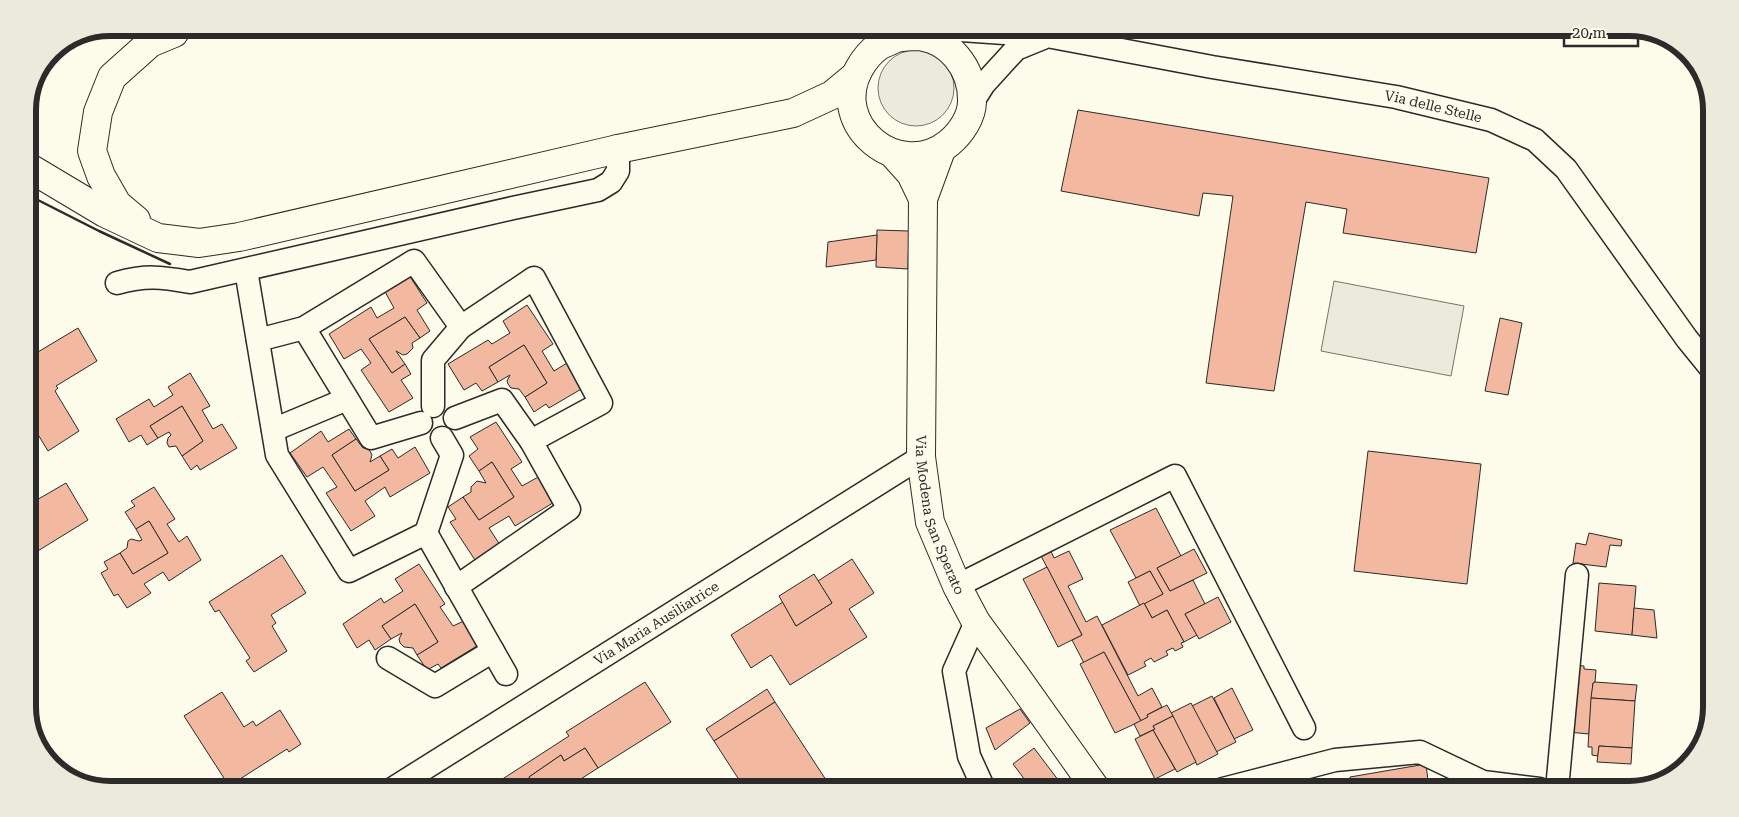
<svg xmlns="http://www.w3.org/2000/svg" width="1739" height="817" viewBox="0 0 1739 817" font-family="'Roboto Serif',serif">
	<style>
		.grass { fill: #ecebdb; stroke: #74746e }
		.building { fill: #f2b8a0; stroke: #2b2b2b }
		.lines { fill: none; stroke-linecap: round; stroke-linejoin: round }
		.minor-casing { stroke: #2b2b2b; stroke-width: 25 }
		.tertiary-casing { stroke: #2b2b2b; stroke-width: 30 }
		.secondary-casing { stroke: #2b2b2b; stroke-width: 30 }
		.motorway-casing { stroke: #2b2b2b; stroke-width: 30 }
		.minor { stroke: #fdfbea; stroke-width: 22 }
		.tertiary { stroke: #fdfbea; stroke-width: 28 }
		.secondary { stroke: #fdfbea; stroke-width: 28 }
		.motorway { stroke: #fdfbea; stroke-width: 28 }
		.wall { stroke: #2b2b2b; stroke-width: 2.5 }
		.labels { text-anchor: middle; stroke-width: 4; stroke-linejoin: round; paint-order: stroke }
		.street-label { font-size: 14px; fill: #2b2b2b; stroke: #fdfbea }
		.rim { fill: none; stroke: #2b2b2b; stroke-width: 6 }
	</style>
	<rect width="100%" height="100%" fill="#fdfbea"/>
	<!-- grass -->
	<g class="grass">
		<circle cx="916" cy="88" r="38"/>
		<polygon points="1334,281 1464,306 1451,376 1321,351"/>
	</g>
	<!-- building -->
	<g class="building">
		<polygon points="1078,110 1489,178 1476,253 1343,233 1347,209 1306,202 1274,391 1206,383 1233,196 1203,193 1199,216 1061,191"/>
		<polygon points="877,230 909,231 908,269 876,267"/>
		<polygon points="877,235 876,260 826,267 828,242"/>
		<polygon points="409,275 427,303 417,310 430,331 420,338 405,317 369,339 392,373 405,364 411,374 401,380 413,398 389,412 361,370 371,363 361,349 344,359 329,334 371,307 377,318 394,308 384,290"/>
		<polygon points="527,305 553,344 542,351 554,371 572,360 588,385 549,408 546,404 534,412 525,397 547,383 524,345 489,367 498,382 482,391 476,383 464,390 448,364 488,340 492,344 510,333 503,321"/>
		<polygon points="405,317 420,338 412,343 413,348 407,354 403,355 396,351 405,364 392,373 369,339"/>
		<polygon points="1500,318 1522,323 1508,395 1485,391"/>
		<polygon points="78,328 97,361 56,386 58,388 55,391 79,431 48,451 28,418 28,358"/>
		<polygon points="524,345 547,383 525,397 519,389 511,388 508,384 507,381 510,375 498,382 489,367"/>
		<polygon points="190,373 210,406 202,410 213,429 222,424 237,448 200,470 197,465 191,470 182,456 203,441 182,406 150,426 158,438 147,445 141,435 129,442 116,419 149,399 154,407 173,395 168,387"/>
		<polygon points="182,406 203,441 182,456 176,446 169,447 167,443 168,438 171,435 169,432 158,438 150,426"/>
		<polygon points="496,422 522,462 511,469 522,486 540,476 556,501 515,526 509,516 489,528 500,545 475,560 450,522 456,519 448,507 463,497 479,520 514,497 492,462 479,471 469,456 478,449 470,437"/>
		<polygon points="349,429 356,439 332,455 355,491 389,470 380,456 392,449 398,458 415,447 430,473 390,497 385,487 365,501 375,516 351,531 326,493 337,487 323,467 307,477 290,453 321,431 328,442"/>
		<polygon points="356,439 363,448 367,448 370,451 372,455 370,462 380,456 389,470 355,491 332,455"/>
		<polygon points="1368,451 1481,464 1467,584 1354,571"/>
		<polygon points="492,462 514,497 479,520 463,497 471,492 471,487 477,481 486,483 479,471"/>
		<polygon points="66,483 88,520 28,557 28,489 35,501"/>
		<polygon points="154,487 175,519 167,524 179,542 187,536 201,560 169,581 163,572 144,584 151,593 127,608 118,594 114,596 101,573 108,569 104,562 120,553 133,574 168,553 149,521 136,529 125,512 135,506 131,501"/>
		<polygon points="1156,508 1181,556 1157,568 1170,591 1193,580 1205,604 1185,614 1197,635 1184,642 1167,610 1152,618 1144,603 1163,594 1150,571 1136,578 1110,530"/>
		<polygon points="149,521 168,553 133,574 120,553 127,548 128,541 131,539 139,541 142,540 136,529"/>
		<polygon points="1589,533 1622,540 1621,546 1610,545 1606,567 1573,563 1576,543 1586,545"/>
		<polygon points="1049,547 1054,558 1069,551 1083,579 1068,586 1086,622 1097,616 1138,696 1152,688 1162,707 1147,715 1148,717 1141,721 1104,652 1084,663 1072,640 1082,635 1039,552"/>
		<polygon points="1194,549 1207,573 1170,591 1157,568"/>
		<polygon points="282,555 306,593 271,615 276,623 272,626 287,651 254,672 246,661 250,658 219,610 215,612 209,602"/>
		<polygon points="852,559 874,593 849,609 867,637 790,685 771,655 751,668 731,635 783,602 796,626 832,603 818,581"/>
		<polygon points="419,564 445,604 440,607 453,626 466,620 480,644 441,668 438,664 427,670 417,655 438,642 415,604 382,626 391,639 375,650 369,640 357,648 343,624 381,598 384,603 403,591 395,579"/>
		<polygon points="1047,567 1082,635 1058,647 1023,579"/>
		<polygon points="1150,571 1163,594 1140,606 1128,582"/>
		<polygon points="814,574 832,603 796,626 779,596"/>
		<polygon points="1599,583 1636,586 1632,635 1595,631"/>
		<polygon points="1218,597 1231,622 1199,639 1185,614"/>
		<polygon points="1144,603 1152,618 1167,610 1184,642 1181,643 1183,647 1175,651 1173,648 1166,651 1168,655 1154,662 1151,658 1144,662 1146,666 1128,675 1102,625"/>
		<polygon points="415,604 438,642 417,655 413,648 404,647 400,643 399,639 402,633 391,639 382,626"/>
		<polygon points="1634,608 1654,610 1657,638 1632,635"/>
		<polygon points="1104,652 1141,721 1115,733 1080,664"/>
		<polygon points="1573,665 1584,666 1584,669 1596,670 1595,682 1593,683 1589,734 1568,732"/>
		<polygon points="645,682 671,722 598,768 585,748 564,761 561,755 529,777 537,789 477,789 484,785 487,789 569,736 566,732"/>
		<polygon points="1595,682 1637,685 1635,701 1591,698 1593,683"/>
		<polygon points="1232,688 1253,730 1234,739 1214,698"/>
		<polygon points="767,689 775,702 714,741 706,729"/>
		<polygon points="222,692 244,727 253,721 256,726 280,710 301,744 289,752 287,749 240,779 242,782 231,789 184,716"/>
		<polygon points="1212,696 1236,742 1216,752 1192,706"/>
		<polygon points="1591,698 1635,701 1632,748 1599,746 1598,756 1592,755 1592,747 1588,747"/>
		<polygon points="775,702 830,786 832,789 745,789 714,741"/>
		<polygon points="1191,703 1218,754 1197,765 1171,713"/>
		<polygon points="1167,705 1173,716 1153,726 1155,729 1140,736 1134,724 1148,717 1147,715"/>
		<polygon points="1020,709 1030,723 995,750 986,728"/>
		<polygon points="1703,710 1705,710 1705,738 1701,743"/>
		<polygon points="1173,716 1196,762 1177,772 1153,730 1155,729 1153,726"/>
		<polygon points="1153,730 1175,769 1155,779 1135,739"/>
		<polygon points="1599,746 1632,748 1631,764 1597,762"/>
		<polygon points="585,748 598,768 565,789 537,789 529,777 561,755 564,761"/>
		<polygon points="1034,748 1065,789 1025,789 1020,783 1025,780 1013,764"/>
		<polygon points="1426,764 1429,789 1352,789 1350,777"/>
		<polygon points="70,772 79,783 67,774"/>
	</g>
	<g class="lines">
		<defs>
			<g id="minor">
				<path id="s1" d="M961,30L1047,36L1212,67L1396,97L1491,120L1535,140L1566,169L1687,339L1709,366"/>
				<polyline points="972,103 984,84 1016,49 1043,38"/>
				<polyline points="246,270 277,455 349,571 426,533 452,455 442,438"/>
				<path d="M117,283C146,275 161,277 190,282L513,208L598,190L611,182L618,171V149"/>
				<polyline points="304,328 371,438 421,423"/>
				<polyline points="258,340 304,328 414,261 461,327"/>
				<polyline points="433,406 433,360 461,327 534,278 601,403 531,441"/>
				<polyline points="455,418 502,400 531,441 569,509 456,587"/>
				<polyline points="273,430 347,399"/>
				<polyline points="426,533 506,674"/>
				<polyline points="957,586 1175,476 1304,728"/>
				<polyline points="976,622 954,671 969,756 984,789"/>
				<polyline points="388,658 435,686 493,651"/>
				<path id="s2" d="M392,789L921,457"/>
				<polyline points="1223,789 1335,760 1420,752 1483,782 1539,789"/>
				<polyline points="1557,789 1577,575"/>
			</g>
			<g id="tertiary">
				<path id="s3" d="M941,150L923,199L921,457L930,522L957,586L976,622L1015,675L1096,789"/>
				<polyline points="894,155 911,174 923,199"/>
			</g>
			<g id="secondary">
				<path d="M896,38C902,37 909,36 915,36C949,37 973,69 972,101C972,117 961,133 949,143C899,183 828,125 859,69C864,60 870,52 879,46C884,43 891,41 896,38L899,30"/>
				<polyline points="618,149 793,113 832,95 855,76"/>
			</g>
			<g id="motorway">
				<polyline points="28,167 105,213 158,238 199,243 239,237 618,149"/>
				<polyline points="136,220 117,204 101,176 92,151 98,112 112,77 150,43 174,33"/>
			</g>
		</defs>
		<!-- minor casing -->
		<use href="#minor" class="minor-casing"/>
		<!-- tertiary casing -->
		<use href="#tertiary" class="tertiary-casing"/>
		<!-- secondary casing -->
		<use href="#secondary" class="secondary-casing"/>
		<!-- motorway casing -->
		<use href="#motorway" class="motorway-casing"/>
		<!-- minor -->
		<use href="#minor" class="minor"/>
		<!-- tertiary -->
		<use href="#tertiary" class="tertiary"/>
		<!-- secondary -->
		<use href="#secondary" class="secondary"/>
		<!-- motorway -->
		<use href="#motorway" class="motorway"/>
		<!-- wall -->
		<polyline class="wall" points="28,195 99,231 170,264"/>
	</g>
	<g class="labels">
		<!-- street labels -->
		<g class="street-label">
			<text dy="5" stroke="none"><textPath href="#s1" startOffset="479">Via delle Stelle</textPath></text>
			<text dy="5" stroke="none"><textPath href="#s3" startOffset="371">Via Modena San Sperato</textPath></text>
			<text dy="5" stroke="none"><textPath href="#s2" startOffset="312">Via Maria Ausiliatrice</textPath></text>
		</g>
	</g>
	<!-- crop -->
	<path d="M0 0H1739V817H0ZM110 36H1629A74 74 0 0 1 1703 110V707A74 74 0 0 1 1629 781H110A74 74 0 0 1 36 707V110A74 74 0 0 1 110 36Z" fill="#eceadb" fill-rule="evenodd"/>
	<path class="rim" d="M110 36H1629A74 74 0 0 1 1703 110V707A74 74 0 0 1 1629 781H110A74 74 0 0 1 36 707V110A74 74 0 0 1 110 36Z"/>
	<!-- scale -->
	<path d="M1564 38v8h74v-8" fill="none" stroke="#2b2b2b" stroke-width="2.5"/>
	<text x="1572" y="38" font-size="15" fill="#2b2b2b" stroke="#fdfbea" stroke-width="4" paint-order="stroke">20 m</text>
</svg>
